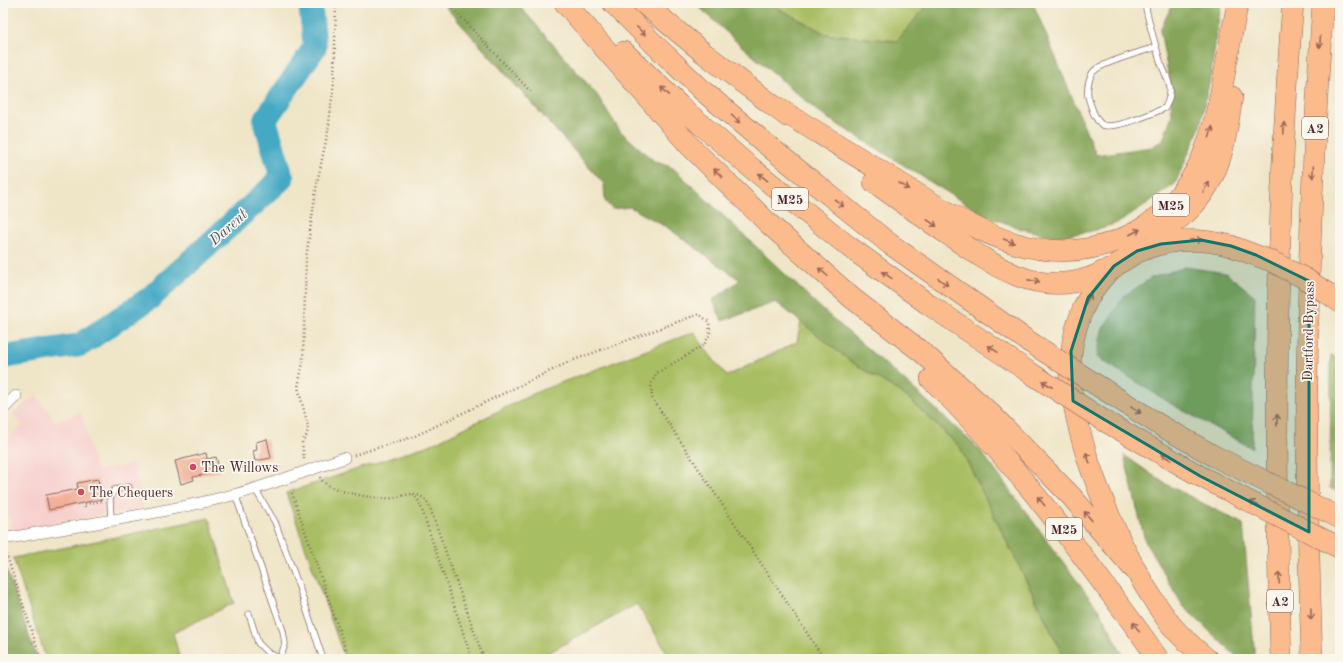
<svg xmlns="http://www.w3.org/2000/svg" width="1343" height="662" viewBox="0 0 1343 662" font-family="'Old Standard TT',serif">
	<style>
		.built { fill: #f7d0ce }
		.green { fill: #a8be62; stroke: #796e46 }
		.forest { fill: #86a558; stroke: #686242 }
		.lines { fill: none; stroke-linecap: round; stroke-linejoin: round }
		.river { stroke: #44a9c4; stroke-width: 24 }
		.building { fill: #f3ac93 }
		.lane-casing { stroke: #846462; stroke-width: 7 }
		.street-casing { stroke: #846462; stroke-width: 12 }
		.highway-casing { stroke: #846462; stroke-width: 22 }
		.path { stroke: #846462; stroke-width: 2.5; stroke-dasharray: 1 3; stroke-linecap: butt }
		.lane { stroke: #fff; stroke-width: 5.5 }
		.street { stroke: #fff; stroke-width: 11 }
		.highway { stroke: #fbbb8d; stroke-width: 21 }
		.highway-bridge-casing { stroke: #846462; stroke-width: 22; stroke-linecap: butt }
		.highway-bridge { stroke: #fbbb8d; stroke-width: 21 }
		.oneway { stroke: #9a6557 }
		.marked { fill: #0f766e; fill-opacity: 0.2; stroke: #0f766e; stroke-width: 3; stroke-linejoin: round }
		.poi-dot { fill: #d1495b; stroke: #fbf7ec; stroke-width: 1.5 }
		.labels { text-anchor: middle; stroke-width: 3.5; stroke-linejoin: round; paint-order: stroke }
		.shield { fill: #fbf7ec; stroke: #7f6065; stroke-width: 1 }
		.shield-label { font-size: 13px; font-weight: bold; fill: #4a1f2b }
		.street-label { font-size: 14px; fill: #4a1f2b; stroke: #fbf7ec }
		.poi-label { font-size: 14px; fill: #4a1f2b; stroke: #fbf7ec; text-anchor: start }
		.water-label { font-size: 15px; font-style: italic; fill: #485668; stroke: #fbf7ec }
	</style>
	<rect width="100%" height="100%" fill="#fbf7ec"/>
	<filter id="ink" filterUnits="userSpaceOnUse"><feTurbulence type="fractalNoise" baseFrequency=".025" numOctaves="2"/><feDisplacementMap in="SourceGraphic" scale="8" xChannelSelector="R" yChannelSelector="G"/><feConvolveMatrix kernelMatrix="1 2 1 2 8 2 1 2 1" color-interpolation-filters="sRGB"/></filter>
	<filter id="wash" filterUnits="userSpaceOnUse"><feTurbulence type="fractalNoise" baseFrequency=".012" numOctaves="4" result="noise"/><feDisplacementMap in="SourceGraphic" scale="16" xChannelSelector="R" yChannelSelector="G"/><feGaussianBlur stdDeviation="0.9" result="paint"/><feColorMatrix in="noise" values="0 0 0 0 0 0 0 0 0 0 0 0 0 0 0 0 0 1.4 0 .05"/><feComposite in="paint" operator="in"/></filter>
	<g filter="url(#wash)">
		<rect width="100%" height="100%" fill="#efe5c7"/>
		<!-- built -->
		<polygon class="built" points="36,395 55,421 81,413 95,467 99,471 134,463 144,512 109,513 12,531 3,491 3,442 23,425 13,414"/>
		<!-- green -->
		<g class="green">
			<polygon points="768,3 929,3 897,41 826,34"/>
			<polygon points="801,321 850,361 906,396 960,447 1065,659 671,659 637,604 537,659 345,659 286,493 432,444 539,391 694,332 709,354 727,376 797,342"/>
			<polygon points="209,518 234,603 173,633 180,659 46,659 13,558"/>
		</g>
		<!-- forest -->
		<g class="forest">
			<polygon points="442,3 517,3 597,95 620,131 654,161 673,168 824,311 915,390 980,450 1103,616 1125,659 1065,659 960,447 906,396 850,361 776,302 722,321 713,300 740,280 668,228 630,207 612,209 605,201 604,184"/>
			<polygon points="695,3 768,3 826,34 897,41 929,3 1033,3 1096,155 1152,147 1163,140 1172,115 1169,78 1160,30 1173,3 1221,3 1211,74 1200,127 1175,184 1120,222 1092,231 1056,237 1022,229 984,215 821,114 738,43"/>
			<polygon points="1185,267 1226,273 1255,296 1252,448 1173,405 1097,357 1102,330 1124,296 1151,278"/>
			<polygon points="1331,354 1340,362 1340,493 1330,488"/>
			<polygon points="1124,455 1164,483 1243,524 1255,659 1239,659 1183,606 1145,541"/>
			<polygon points="3,560 37,659 3,659"/>
			<polygon points="1337,568 1340,570 1340,659 1339,659"/>
		</g>
		<g class="lines">
			<!-- river -->
			<polyline class="river" points="3,357 80,345 150,298 282,178 265,120 315,47 310,3"/>
		</g>
		<g id="blocks">
			<!-- building -->
			<g class="building">
				<polygon points="267,439 271,458 255,461 253,451 257,450 256,442"/>
				<polygon points="206,453 207,459 216,457 220,471 193,477 194,480 181,484 175,461"/>
				<polygon points="98,479 102,499 49,510 46,495 78,489 77,483"/>
			</g>
		</g>
	</g>
	<g filter="url(#ink)">
		<use href="#blocks" fill-opacity="0" stroke="#846462" stroke-width="1"/>
		<g class="lines">
			<defs>
				<g id="lane">
					<path d="M1145,3C1148,21 1155,43 1160,61C1163,69 1168,78 1170,87C1171,95 1168,102 1165,108C1153,113 1111,132 1101,124C1094,118 1092,109 1089,100C1086,92 1088,78 1094,71C1101,63 1144,51 1156,47"/>
					<polyline points="255,489 275,522 299,587 323,659"/>
					<polyline points="235,494 283,631 285,644 280,659"/>
					<polyline points="111,521 110,499 114,490 129,487"/>
					<polyline points="249,614 258,643 268,653 279,658"/>
				</g>
				<g id="street">
					<polyline points="3,409 16,396"/>
					<path d="M3,539C81,525 160,514 237,494C273,484 308,470 344,458"/>
				</g>
				<g id="highway">
					<polyline points="565,3 690,146 768,223 852,298 923,353 992,415 1071,496 1132,567"/>
					<polyline points="613,3 656,46 703,91 772,149 890,244 1028,341"/>
					<polyline points="643,3 705,54 787,116"/>
					<polyline points="624,52 680,106 744,162 848,246 928,304 1026,370"/>
					<path d="M776,107C815,131 855,155 895,180C970,227 1044,279 1134,233C1164,217 1188,190 1202,158C1222,110 1226,54 1238,3"/>
					<path d="M874,182C899,200 924,218 949,235C991,264 1035,297 1089,278C1096,276 1102,272 1108,269"/>
					<path d="M1158,235C1168,226 1180,219 1189,210C1221,178 1226,139 1232,97"/>
					<polyline points="1327,293 1340,302"/>
					<path d="M931,379C993,440 1047,507 1099,578C1119,605 1140,631 1158,659"/>
					<polyline points="1103,389 1158,424 1214,456"/>
					<polyline points="1103,420 1200,476"/>
					<path d="M1207,659C1193,647 1179,636 1168,621C1133,573 1110,522 1090,466C1083,445 1078,426 1074,405C1073,398 1071,391 1070,384C1068,338 1083,285 1124,260C1157,239 1193,236 1231,246"/>
					<path d="M1281,659C1274,440 1275,221 1293,3"/>
					<path d="M1312,659C1309,569 1306,479 1307,389C1308,260 1314,131 1323,3"/>
				</g>
			</defs>
			<!-- lane casing -->
			<use href="#lane" class="lane-casing"/>
			<!-- street casing -->
			<use href="#street" class="street-casing"/>
			<!-- highway casing -->
			<use href="#highway" class="highway-casing"/>
			<!-- path -->
			<g class="path">
				<polyline points="448,3 531,92"/>
				<polyline points="354,455 415,436 571,361 699,314 709,322 710,334 704,345 657,373 651,384 652,398 824,659"/>
				<polyline points="304,459 302,442 307,435 308,426 298,387 303,362 306,258 317,183 328,131 334,81 336,3"/>
				<path d="M320,477C325,492 379,500 393,498C400,497 408,493 415,494C422,496 425,499 429,505L484,659"/>
				<polyline points="292,493 349,659"/>
				<polyline points="413,494 419,501 472,659"/>
				<polyline points="85,507 84,504 102,501"/>
				<polyline points="5,550 41,659"/>
			</g>
			<!-- lane -->
			<use href="#lane" class="lane"/>
			<!-- street -->
			<use href="#street" class="street"/>
			<!-- highway -->
			<use href="#highway" class="highway"/>
			<defs>
				<g id="highway-bridge">
					<polyline points="1231,246 1271,261 1304,278 1327,293"/>
					<polyline points="1028,341 1103,389"/>
					<polyline points="1026,370 1103,420"/>
					<polyline points="1214,456 1340,518"/>
					<polyline points="1200,476 1340,548"/>
				</g>
			</defs>
			<!-- highway-bridge casing -->
			<use href="#highway-bridge" class="highway-bridge-casing"/>
			<!-- highway-bridge -->
			<use href="#highway-bridge" class="highway-bridge"/>
		</g>
		<!-- one-way arrows -->
		<defs><path id="oneway-shaft" d="M-6 0H5M1.5-3L5.5 0L1.5 3" fill="none" stroke-width="1.6" stroke-linecap="round" stroke-linejoin="round"/></defs>
		<g class="oneway">
			<use href="#oneway-shaft" transform="translate(641 31) rotate(45)"/>
			<use href="#oneway-shaft" transform="translate(1320 42) rotate(94)"/>
			<use href="#oneway-shaft" transform="translate(665 91) rotate(-136)"/>
			<use href="#oneway-shaft" transform="translate(736 119) rotate(40)"/>
			<use href="#oneway-shaft" transform="translate(1284 128) rotate(-88)"/>
			<use href="#oneway-shaft" transform="translate(1211 132) rotate(-75)"/>
			<use href="#oneway-shaft" transform="translate(1313 172) rotate(93)"/>
			<use href="#oneway-shaft" transform="translate(718 173) rotate(-135)"/>
			<use href="#oneway-shaft" transform="translate(763 177) rotate(-141)"/>
			<use href="#oneway-shaft" transform="translate(904 186) rotate(32)"/>
			<use href="#oneway-shaft" transform="translate(1206 187) rotate(-59)"/>
			<use href="#oneway-shaft" transform="translate(839 203) rotate(39)"/>
			<use href="#oneway-shaft" transform="translate(932 223) rotate(35)"/>
			<use href="#oneway-shaft" transform="translate(1135 232) rotate(-27)"/>
			<use href="#oneway-shaft" transform="translate(1196 240) rotate(2)"/>
			<use href="#oneway-shaft" transform="translate(1009 241) rotate(20)"/>
			<use href="#oneway-shaft" transform="translate(823 272) rotate(-138)"/>
			<use href="#oneway-shaft" transform="translate(887 275) rotate(-144)"/>
			<use href="#oneway-shaft" transform="translate(1034 281) rotate(11)"/>
			<use href="#oneway-shaft" transform="translate(943 282) rotate(36)"/>
			<use href="#oneway-shaft" transform="translate(1088 299) rotate(-61)"/>
			<use href="#oneway-shaft" transform="translate(993 349) rotate(-146)"/>
			<use href="#oneway-shaft" transform="translate(1047 384) rotate(-147)"/>
			<use href="#oneway-shaft" transform="translate(1136 410) rotate(32)"/>
			<use href="#oneway-shaft" transform="translate(1277 420) rotate(-89)"/>
			<use href="#oneway-shaft" transform="translate(1166 457) rotate(-150)"/>
			<use href="#oneway-shaft" transform="translate(1088 458) rotate(-109)"/>
			<use href="#oneway-shaft" transform="translate(1041 501) rotate(-129)"/>
			<use href="#oneway-shaft" transform="translate(1255 504) rotate(-153)"/>
			<use href="#oneway-shaft" transform="translate(1088 516) rotate(-131)"/>
			<use href="#oneway-shaft" transform="translate(1279 578) rotate(-92)"/>
			<use href="#oneway-shaft" transform="translate(1311 614) rotate(89)"/>
			<use href="#oneway-shaft" transform="translate(1136 627) rotate(-125)"/>
		</g>
	</g>
	<!-- marked area -->
	<path class="marked" d="M1201,240L1231,246L1256,255L1309,281V532L1200,476L1073,401L1071,351L1088,298L1114,266L1137,251L1161,244Z"/>
	<!-- markers -->
	<g class="poi-dot">
		<circle cx="193" cy="467" r="4"/>
		<circle cx="81" cy="492" r="4"/>
	</g>
	<g class="labels">
		<!-- shield labels -->
		<g class="shield">
			<rect x="1302" y="117" width="26" height="22" rx="3"/>
			<rect x="772" y="188" width="36" height="22" rx="3"/>
			<rect x="1153" y="194" width="36" height="22" rx="3"/>
			<rect x="1046" y="518" width="36" height="22" rx="3"/>
			<rect x="1267" y="590" width="26" height="22" rx="3"/>
		</g>
		<g class="shield-label">
			<text x="1315" y="133">A2</text>
			<text x="790" y="204">M25</text>
			<text x="1171" y="210">M25</text>
			<text x="1064" y="534">M25</text>
			<text x="1280" y="606">A2</text>
		</g>
		<!-- street labels -->
		<g class="street-label">
			<text transform="translate(1308 331) rotate(-89)" y="5">Dartford Bypass</text>
		</g>
		<!-- poi labels -->
		<g class="poi-label">
			<text x="201" y="472">The Willows</text>
			<text x="89" y="497">The Chequers</text>
		</g>
		<!-- water labels -->
		<g class="water-label">
			<text transform="translate(228 227) rotate(-42)" y="5">Darent</text>
		</g>
	</g>
	<!-- margin -->
	<rect width="1343" height="662" fill="none" stroke="#fbf7ec" stroke-width="16"/>
</svg>
